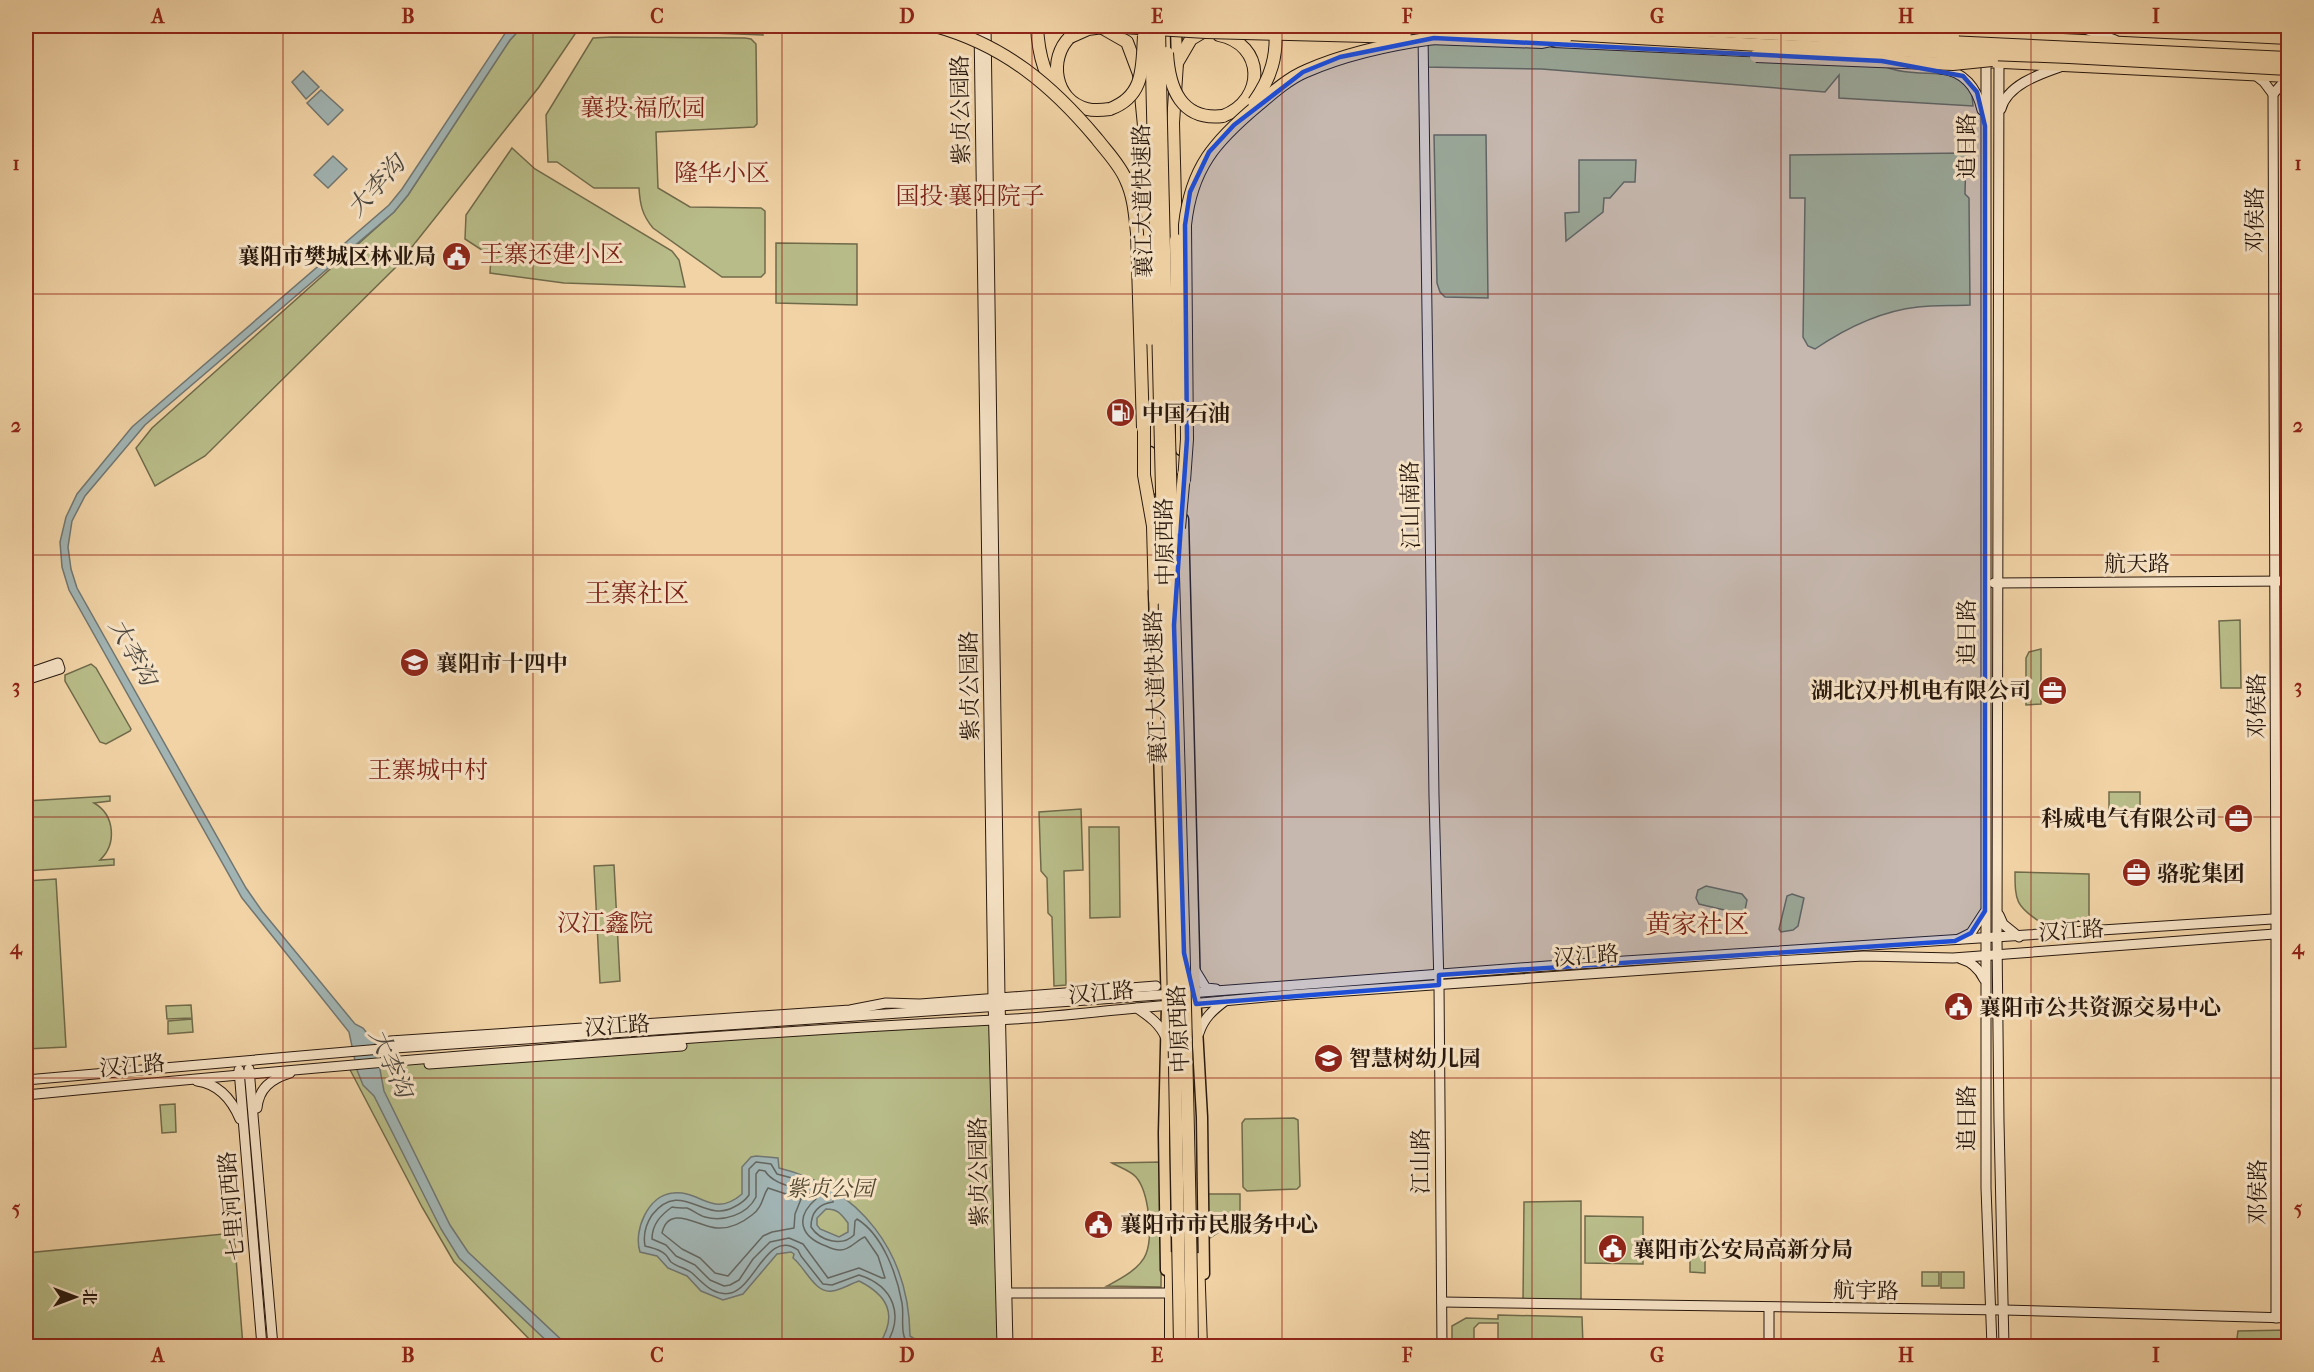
<svg xmlns="http://www.w3.org/2000/svg" width="2314" height="1372" viewBox="0 0 2314 1372" font-family="'IM FELL French Canon','Noto Serif SC',serif">
	<style>
		.green { fill: #b8bc88; stroke: #706a4a; stroke-width: 1.5 }
		.water { fill: #a1b4b3; stroke: #717671; stroke-width: 1.5; fill-rule: evenodd }
		.lines { fill: none; stroke-linecap: round; stroke-linejoin: round }
		.shore { stroke: #646660; stroke-width: 1.5 }
		.secondary-casing { stroke: #28180d; stroke-width: 11 }
		.primary-casing { stroke: #28180d; stroke-width: 13 }
		.highway-casing { stroke: #28180d; stroke-width: 14 }
		.secondary { stroke: #f6e2c5; stroke-width: 9 }
		.primary { stroke: #f1d3a6; stroke-width: 10 }
		.highway { stroke: #f1d3a6; stroke-width: 12 }
		.highway-bridge-casing { stroke: #28180d; stroke-width: 14; stroke-linecap: butt }
		.highway-bridge { stroke: #f1d3a6; stroke-width: 12 }
		.marked { fill: #1d4ed8; fill-opacity: 0.2; stroke: #1d4ed8; stroke-width: 4.5; stroke-linejoin: round }
		.grid { fill: none; stroke: #8f2418; stroke-width: 1.5; stroke-opacity: 0.55 }
		.labels { text-anchor: middle; stroke-width: 6; stroke-linejoin: round; paint-order: stroke }
		.street-label { font-size: 22px; fill: #28180d; stroke: #f6e2c5 }
		.poi-label { font-size: 22px; font-weight: bold; fill: #28180d; stroke: #f6e2c5; text-anchor: start }
		.park-label { font-size: 22px; font-style: italic; fill: #534932; stroke: #f6e2c5 }
		.neighbourhood-label { font-size: 24px; fill: #7a1f14; stroke: #f6e2c5 }
		.water-label { font-size: 24px; font-style: italic; fill: #4c473f; stroke: #f6e2c5 }
		.quarter-label { font-size: 26px; fill: #7a1f14; stroke: #f6e2c5 }
		.neatline { fill: none; stroke: #8f2418; stroke-width: 2 }
		.grid-label { font-size: 20px; text-anchor: middle; font-weight: bold; fill: #8f2418 }
	</style>
	<rect width="100%" height="100%" fill="#f1d3a6"/>
	<filter id="stains"><feTurbulence type="fractalNoise" baseFrequency=".00333" numOctaves="4"/><feColorMatrix values="0 0 0 0 .2 0 0 0 0 .09 0 0 0 0 .02 0 0 0 .5 -.17"/></filter>
	<radialGradient id="worn" r=".72"><stop offset=".6" stop-color="#630" stop-opacity="0"/><stop offset="1" stop-color="#630" stop-opacity=".3"/></radialGradient>
	<!-- green -->
	<g class="green">
		<polygon points="523,26 761,26 763,35 579,28 539,87 396,267 205,456 155,486 136,448 152,428 394,212 408,195 510,40"/>
		<path d="M1423,34L1881,65C1903,75 1925,72 1949,75C1956,76 1964,81 1971,84L1973,106L1839,98V75L1825,92L1542,69L1423,67Z"/>
		<path d="M612,37L745,38L751,39L756,44L757,124L754,127L656,132L658,188L690,207L761,208L765,211V273L761,277H722L653,228C642,215 640,204 639,188H594L557,162H548L546,115L593,38Z"/>
		<polygon points="1434,135 1486,135 1488,298 1445,297 1440,292 1437,283"/>
		<polygon points="512,148 535,169 672,251 679,260 685,287 564,283 490,273 491,256 465,239 466,215"/>
		<path d="M1966,153L1965,194L1969,198L1970,305C1953,306 1935,305 1918,307C1881,311 1846,328 1815,349L1808,346L1803,337L1805,198H1790V155Z"/>
		<polygon points="1579,160 1636,160 1635,182 1624,182 1610,198 1604,198 1603,212 1566,241 1565,213 1579,212"/>
		<polygon points="2288,185 2288,306 2285,291 2285,189"/>
		<polygon points="776,243 857,244 857,305 776,303"/>
		<polygon points="2240,620 2241,688 2221,688 2219,621"/>
		<polygon points="2041,649 2041,704 2026,705 2026,658 2029,652"/>
		<polygon points="91,664 96,668 131,729 130,731 106,744 100,742 65,681 65,675"/>
		<polygon points="2109,792 2140,792 2140,809 2109,810"/>
		<path d="M110,796V801L94,803C115,815 117,844 100,860L114,859V865L26,871V801Z"/>
		<polygon points="1081,809 1083,870 1064,871 1066,985 1054,986 1052,917 1048,913 1047,878 1041,871 1039,812"/>
		<polygon points="1089,827 1119,827 1120,917 1090,918"/>
		<polygon points="614,865 620,981 600,983 594,866"/>
		<path d="M2015,872L2089,874V920L2040,922C2016,906 2015,901 2015,872Z"/>
		<polygon points="56,879 66,1047 26,1049 26,881"/>
		<polygon points="1706,886 1742,894 1747,900 1745,910 1737,913 1699,904 1696,898 1698,890"/>
		<polygon points="1792,894 1804,898 1798,926 1793,930 1781,932 1779,929 1787,896"/>
		<polygon points="191,1005 192,1018 167,1019 166,1006"/>
		<polygon points="192,1019 193,1032 168,1034 168,1021"/>
		<polygon points="994,1021 999,1346 536,1346 454,1262 422,1207 347,1064"/>
		<polygon points="175,1104 176,1132 162,1133 160,1105"/>
		<polygon points="1294,1118 1298,1120 1300,1186 1297,1189 1247,1191 1243,1187 1242,1123 1245,1119"/>
		<path d="M1162,1162L1161,1287L1107,1286C1120,1279 1140,1269 1146,1254C1153,1236 1149,1192 1136,1177C1131,1171 1119,1167 1112,1163Z"/>
		<polygon points="1205,1194 1240,1194 1240,1218 1207,1240"/>
		<polygon points="1581,1201 1581,1304 1523,1303 1524,1202"/>
		<polygon points="1585,1216 1643,1217 1643,1264 1585,1263"/>
		<polygon points="234,1233 243,1346 26,1346 26,1253"/>
		<polygon points="1690,1240 1705,1240 1705,1273 1690,1272"/>
		<rect x="1922" y="1272" width="17" height="14"/>
		<rect x="1941" y="1272" width="23" height="16"/>
		<polygon points="1498,1315 1582,1317 1583,1346 1498,1346 1498,1323 1479,1323 1474,1328 1474,1346 1452,1346 1452,1326 1466,1318 1498,1319"/>
		<polygon points="2288,1330 2288,1346 2236,1346 2238,1331"/>
	</g>
	<!-- water -->
	<g class="water">
		<polygon points="510,26 523,26 510,40 408,195 394,212 145,425 85,496 72,521 68,547 71,569 77,588 246,888 262,911 355,1024 363,1028 375,1043 384,1091 450,1225 468,1252 568,1346 552,1346 459,1258 441,1229 374,1096 363,1085 357,1070 349,1032 242,898 69,590 62,567 60,542 66,517 77,494 132,427 389,205 402,189"/>
		<polygon points="303,71 319,87 306,99 292,82"/>
		<polygon points="321,90 343,110 328,125 307,103"/>
		<polygon points="333,156 347,169 328,188 314,175"/>
		<path d="M756,1156L778,1158L779,1168C861,1188 909,1253 910,1336L918,1341L917,1346H858L868,1343H880C898,1314 887,1295 859,1281C850,1284 841,1290 832,1291C815,1294 805,1267 793,1258L794,1254L791,1252L777,1254L743,1294L723,1300L701,1291L687,1276L668,1268L657,1256L640,1252C633,1231 648,1195 673,1193C701,1190 713,1219 742,1194V1167L751,1157ZM826,1209C838,1209 841,1214 848,1223V1232L839,1237L820,1229L817,1225V1218Z"/>
	</g>
	<g class="lines">
		<!-- shore -->
		<g class="shore">
			<path d="M759,1170L765,1171C775,1187 801,1187 816,1196V1199C794,1218 801,1237 826,1246C830,1248 835,1250 840,1250C851,1250 856,1240 865,1237L878,1256L885,1278H882L859,1268L828,1278L803,1244L789,1238L770,1242L753,1259L739,1280L730,1285L724,1286L710,1280L695,1265L676,1256L666,1245L652,1239C652,1224 661,1215 672,1207C677,1208 682,1208 687,1208C693,1210 698,1215 705,1217C723,1222 747,1215 756,1197V1174Z"/>
			<path d="M768,1188L801,1199L795,1214L794,1228L772,1232L763,1236L728,1276L715,1273L700,1258L682,1249L662,1233C669,1203 699,1227 717,1228C730,1229 742,1223 752,1215C763,1207 762,1197 768,1188Z"/>
			<path d="M885,1346C905,1316 894,1286 859,1275L832,1285L823,1284L801,1256L798,1250C768,1228 755,1287 731,1293C714,1297 703,1283 692,1273C686,1268 677,1267 671,1262C670,1261 667,1256 666,1255C660,1249 652,1248 645,1246C643,1235 646,1224 652,1215C681,1178 704,1224 734,1207C740,1204 745,1201 749,1195V1169L756,1162L771,1164L777,1174L803,1181L834,1198L833,1202C818,1204 811,1212 811,1227C820,1241 842,1247 854,1235L855,1221L857,1219C883,1235 897,1275 902,1303C904,1314 901,1326 904,1336C905,1341 909,1343 912,1346"/>
		</g>
		<defs>
			<g id="secondary">
				<polyline points="979,26 993,998 1002,1346"/>
				<polyline points="986,26 1000,998 1008,1346"/>
				<polyline points="2046,26 2085,29 2115,40"/>
				<polyline points="1423,35 1434,796 1439,985 1442,1346"/>
				<polyline points="1999,42 1999,26"/>
				<polyline points="1986,55 1986,1188 1992,1346"/>
				<polyline points="1999,56 1997,938 1999,1122 2004,1346"/>
				<path d="M1940,69C1964,71 1977,88 1982,110"/>
				<polyline points="2255,75 2264,82 2273,94 2283,83 2288,80"/>
				<polyline points="2273,94 2276,919 2276,1318"/>
				<path d="M2001,109C2007,85 2040,74 2060,67"/>
				<polyline points="1994,583 2288,581"/>
				<polyline points="26,674 58,663 60,669 26,680"/>
				<polyline points="1999,915 2003,924 2019,937"/>
				<polyline points="1959,939 1971,933 1984,913"/>
				<path d="M1961,959C1972,962 1979,969 1984,979"/>
				<polyline points="1195,970 1206,988 1216,989"/>
				<polyline points="1189,993 1547,966 2288,918"/>
				<polyline points="1190,1004 1289,995 1774,961 1864,956 1953,958 2288,933"/>
				<path d="M1137,1008C1150,1017 1160,1024 1166,1038"/>
				<path d="M1199,1033C1204,1018 1213,1010 1225,1001"/>
				<polyline points="381,1049 390,1041 850,1010 886,1003 920,1004 1156,986"/>
				<polyline points="429,1064 682,1046"/>
				<polyline points="249,1069 273,1346"/>
				<polyline points="239,1070 262,1346"/>
				<polyline points="26,1080 381,1049 1173,994"/>
				<path d="M197,1081C219,1084 232,1100 240,1119"/>
				<path d="M26,1095C348,1064 671,1036 994,1020C1054,1018 1113,1009 1173,1005"/>
				<path d="M257,1108C259,1088 271,1079 290,1073"/>
				<polyline points="1003,1293 1166,1293"/>
				<polyline points="1442,1302 2004,1310 2288,1318"/>
				<polyline points="1769,1308 1769,1346"/>
			</g>
			<g id="primary">
				<polyline points="1176,26 1177,66"/>
				<polyline points="1181,399 1181,450"/>
				<polyline points="1150,452 1151,490"/>
				<polyline points="1183,519 1195,993 1202,1117 1204,1274"/>
				<polyline points="1154,592 1167,1006 1164,1133 1166,1270"/>
			</g>
			<g id="highway">
				<path d="M1037,26C1038,50 1044,78 1061,97"/>
				<polyline points="1099,26 1127,42 1139,74 1144,126 1146,241"/>
				<polyline points="1229,26 1317,29"/>
				<polyline points="1421,26 1463,28"/>
				<polyline points="1776,26 1868,31"/>
				<polyline points="1395,33 1434,35"/>
				<polyline points="1942,34 2288,51"/>
				<path d="M1219,35C1265,44 1266,100 1223,116"/>
				<path d="M1070,37C1048,58 1054,101 1087,109C1095,111 1103,110 1110,109"/>
				<polyline points="1554,41 1767,51"/>
				<polyline points="1982,61 2288,76"/>
				<polyline points="1176,240 1173,123 1177,63 1191,39 1206,30"/>
				<polyline points="1171,1258 1171,1346"/>
				<polyline points="1198,1259 1201,1346"/>
			</g>
		</defs>
		<!-- secondary casing -->
		<use href="#secondary" class="secondary-casing"/>
		<!-- primary casing -->
		<use href="#primary" class="primary-casing"/>
		<!-- highway casing -->
		<use href="#highway" class="highway-casing"/>
		<!-- secondary -->
		<use href="#secondary" class="secondary"/>
		<!-- primary -->
		<use href="#primary" class="primary"/>
		<!-- highway -->
		<use href="#highway" class="highway"/>
		<defs>
			<g id="highway-bridge">
				<path d="M935,26C1004,45 1052,85 1097,139C1107,152 1120,165 1126,180C1134,197 1135,215 1137,233L1143,428"/>
				<polyline points="1106,26 1206,32 1405,37"/>
				<path d="M1159,26C1167,466 1186,906 1192,1346"/>
				<path d="M1608,26C1835,36 2062,47 2288,58"/>
				<polyline points="1855,26 1921,30 1953,37"/>
				<polyline points="1151,27 1173,954 1180,1346"/>
				<polyline points="1463,28 1759,45 2069,57 2288,69"/>
				<polyline points="1070,37 1088,29 1111,26"/>
				<polyline points="1428,38 1542,42 1566,37"/>
				<path d="M1167,53C1169,88 1181,121 1223,116"/>
				<polyline points="1756,56 1953,64 1992,60"/>
				<path d="M1254,102C1271,78 1278,55 1275,26"/>
				<path d="M1110,109C1145,96 1142,67 1144,36"/>
				<polyline points="1176,240 1178,383 1180,406"/>
				<polyline points="1146,241 1150,339"/>
				<polyline points="1144,422 1144,475 1153,526 1155,599"/>
				<path d="M1184,481L1187,439L1185,225C1191,168 1215,141 1258,105C1272,93 1289,78 1306,71C1347,53 1390,44 1434,38"/>
				<polyline points="1179,528 1184,474"/>
			</g>
		</defs>
		<!-- highway-bridge casing -->
		<use href="#highway-bridge" class="highway-bridge-casing"/>
		<!-- highway-bridge -->
		<use href="#highway-bridge" class="highway-bridge"/>
	</g>
	<!-- marked area -->
	<path class="marked" d="M1434,38L1882,61L1963,76L1977,92L1985,126V911L1971,933L1955,941L1439,975V985L1196,1004L1184,953L1174,625L1187,439L1185,225L1190,192L1209,152L1234,125L1303,72L1340,57Z"/>
	<!-- grid -->
	<path class="grid" d="M283,26V1346M533,26V1346M782,26V1346M1032,26V1346M1282,26V1346M1532,26V1346M1781,26V1346M2031,26V1346M26,294H2288M26,555H2288M26,817H2288M26,1078H2288"/>
	<!-- icons -->
	<defs>
		<symbol id="civic-disc" viewBox="-11 -11 22 22"><circle r="9.5" fill="#8f2418" stroke="#f6e2c5"/><path d="M-.6-6.5H3V-4.5H.6V-3L4-1V1h2V6H-6V1h2V-1L-.6-3ZM-1.2 2.5V6h2.4V2.5Z" fill="#fff"/></symbol>
		<symbol id="fuel-disc" viewBox="-11 -11 22 22"><circle r="9.5" fill="#8f2418" stroke="#f6e2c5"/><path d="M-5.5-6h7V0h2V4h1.3V-2.5L3-4.5l.8-.8L6-3V5H2.5V1h-1V6h-7ZM-4.2-4.7v3.2H.2V-4.7Z" fill="#fff"/></symbol>
		<symbol id="school-disc" viewBox="-11 -11 22 22"><circle r="9.5" fill="#8f2418" stroke="#f6e2c5"/><path d="M0-5L7-2L0 1L-7-2ZM-4 1L0 2.5L4 1V4Q0 6-4 4Z" fill="#fff"/></symbol>
		<symbol id="office-disc" viewBox="-11 -11 22 22"><circle r="9.5" fill="#8f2418" stroke="#f6e2c5"/><path d="M-6-3h4V-5.5h4V-3h4V5H-6ZM-1-4.5V-3h2v-1.5ZM-6 0V1H6V0Z" fill="#fff"/></symbol>
	</defs>
	<g fill-rule="evenodd">
		<use href="#civic-disc" x="440" y="240" width="33" height="33"/>
		<use href="#fuel-disc" x="1104" y="396" width="33" height="33"/>
		<use href="#school-disc" x="398" y="646" width="33" height="33"/>
		<use href="#office-disc" x="2036" y="674" width="33" height="33"/>
		<use href="#office-disc" x="2222" y="802" width="33" height="33"/>
		<use href="#office-disc" x="2120" y="856" width="33" height="33"/>
		<use href="#civic-disc" x="1942" y="990" width="33" height="33"/>
		<use href="#school-disc" x="1312" y="1042" width="33" height="33"/>
		<use href="#civic-disc" x="1082" y="1208" width="33" height="33"/>
		<use href="#civic-disc" x="1596" y="1232" width="33" height="33"/>
	</g>
	<g class="labels">
		<!-- street labels -->
		<g class="street-label">
			<text transform="translate(960 110) rotate(-91)" y="8">紫贞公园路</text>
			<text transform="translate(1966 146) rotate(-90)" y="8">追日路</text>
			<text transform="translate(1142 201) rotate(-91)" y="8">襄江大道快速路</text>
			<text transform="translate(2254 220) rotate(-90)" y="8">邓侯路</text>
			<text transform="translate(1410 505) rotate(-91)" y="8">江山南路</text>
			<text transform="translate(1164 542) rotate(-91)" y="8">中原西路</text>
			<text x="2137" y="571">航天路</text>
			<text transform="translate(1966 632) rotate(-90)" y="8">追日路</text>
			<text transform="translate(969 686) rotate(-91)" y="8">紫贞公园路</text>
			<text transform="translate(1155 687) rotate(-92)" y="8">襄江大道快速路</text>
			<text transform="translate(2256 706) rotate(-90)" y="8">邓侯路</text>
			<text transform="translate(2071 930) rotate(-4)" y="8">汉江路</text>
			<text transform="translate(1586 955) rotate(-4)" y="8">汉江路</text>
			<text transform="translate(1101 992) rotate(-5)" y="8">汉江路</text>
			<text transform="translate(617 1025) rotate(-4)" y="8">汉江路</text>
			<text transform="translate(1178 1029) rotate(-93)" y="8">中原西路</text>
			<text transform="translate(132 1065) rotate(-5)" y="8">汉江路</text>
			<text transform="translate(1966 1118) rotate(-90)" y="8">追日路</text>
			<text transform="translate(1420 1161) rotate(-90)" y="8">江山路</text>
			<text transform="translate(978 1172) rotate(-91)" y="8">紫贞公园路</text>
			<text transform="translate(2257 1192) rotate(-90)" y="8">邓侯路</text>
			<text transform="translate(231 1206) rotate(-95)" y="8">七里河西路</text>
			<text transform="translate(1866 1290) rotate(1)" y="8">航宇路</text>
		</g>
		<!-- poi labels -->
		<g class="poi-label">
			<text x="436" y="264" text-anchor="end">襄阳市樊城区林业局</text>
			<text x="1142" y="421">中国石油</text>
			<text x="436" y="671">襄阳市十四中</text>
			<text x="2031" y="698" text-anchor="end">湖北汉丹机电有限公司</text>
			<text x="2217" y="826" text-anchor="end">科威电气有限公司</text>
			<text x="2157" y="881">骆驼集团</text>
			<text x="1979" y="1015">襄阳市公共资源交易中心</text>
			<text x="1349" y="1066">智慧树幼儿园</text>
			<text x="1120" y="1232">襄阳市市民服务中心</text>
			<text x="1633" y="1257">襄阳市公安局高新分局</text>
		</g>
		<!-- park labels -->
		<g class="park-label">
			<text x="830" y="1196">紫贞公园</text>
		</g>
		<!-- neighbourhood labels -->
		<g class="neighbourhood-label">
			<text x="643" y="116">襄投·福欣园</text>
			<text x="722" y="181">隆华小区</text>
			<text x="970" y="204">国投·襄阳院子</text>
			<text x="552" y="262">王寨还建小区</text>
			<text x="428" y="778">王寨城中村</text>
			<text x="605" y="931">汉江鑫院</text>
		</g>
		<!-- water labels -->
		<g class="water-label">
			<text transform="translate(376 186) rotate(-48)" y="8">大李沟</text>
			<text transform="translate(133 652) rotate(61)" y="8">大李沟</text>
			<text transform="translate(391 1063) rotate(66)" y="8">大李沟</text>
		</g>
		<!-- quarter labels -->
		<g class="quarter-label">
			<text x="637" y="602">王寨社区</text>
			<text x="1697" y="933">黄家社区</text>
		</g>
	</g>
	<!-- margin -->
	<rect width="2314" height="1372" fill="none" stroke="#f1d3a6" stroke-width="66"/>
	<!-- north arrow -->
	<g transform="translate(75 1297) rotate(90)" stroke="#f6e2c5" stroke-width="4.5" paint-order="stroke">
	<path d="M0-4.5L10 22L0 15L-10 22Z" fill="#28180d"/>
	<text y="-9" font-size="16" font-weight="bold" text-anchor="middle" fill="#28180d">北</text>
	</g>
	<rect x="33" y="33" width="2248" height="1306" class="neatline"/>
	<g class="grid-label">
		<text x="158" y="23">A</text>
		<text x="408" y="23">B</text>
		<text x="657" y="23">C</text>
		<text x="907" y="23">D</text>
		<text x="1157" y="23">E</text>
		<text x="1407" y="23">F</text>
		<text x="1657" y="23">G</text>
		<text x="1906" y="23">H</text>
		<text x="2156" y="23">I</text>
		<text x="16" y="170">1</text>
		<text x="2298" y="170">1</text>
		<text x="16" y="432">2</text>
		<text x="2298" y="432">2</text>
		<text x="16" y="693">3</text>
		<text x="2298" y="693">3</text>
		<text x="16" y="954">4</text>
		<text x="2298" y="954">4</text>
		<text x="16" y="1215">5</text>
		<text x="2298" y="1215">5</text>
		<text x="158" y="1362">A</text>
		<text x="408" y="1362">B</text>
		<text x="657" y="1362">C</text>
		<text x="907" y="1362">D</text>
		<text x="1157" y="1362">E</text>
		<text x="1407" y="1362">F</text>
		<text x="1657" y="1362">G</text>
		<text x="1906" y="1362">H</text>
		<text x="2156" y="1362">I</text>
	</g>
	<rect width="100%" height="100%" filter="url(#stains)"/>
	<rect width="100%" height="100%" fill="url(#worn)"/>
</svg>
